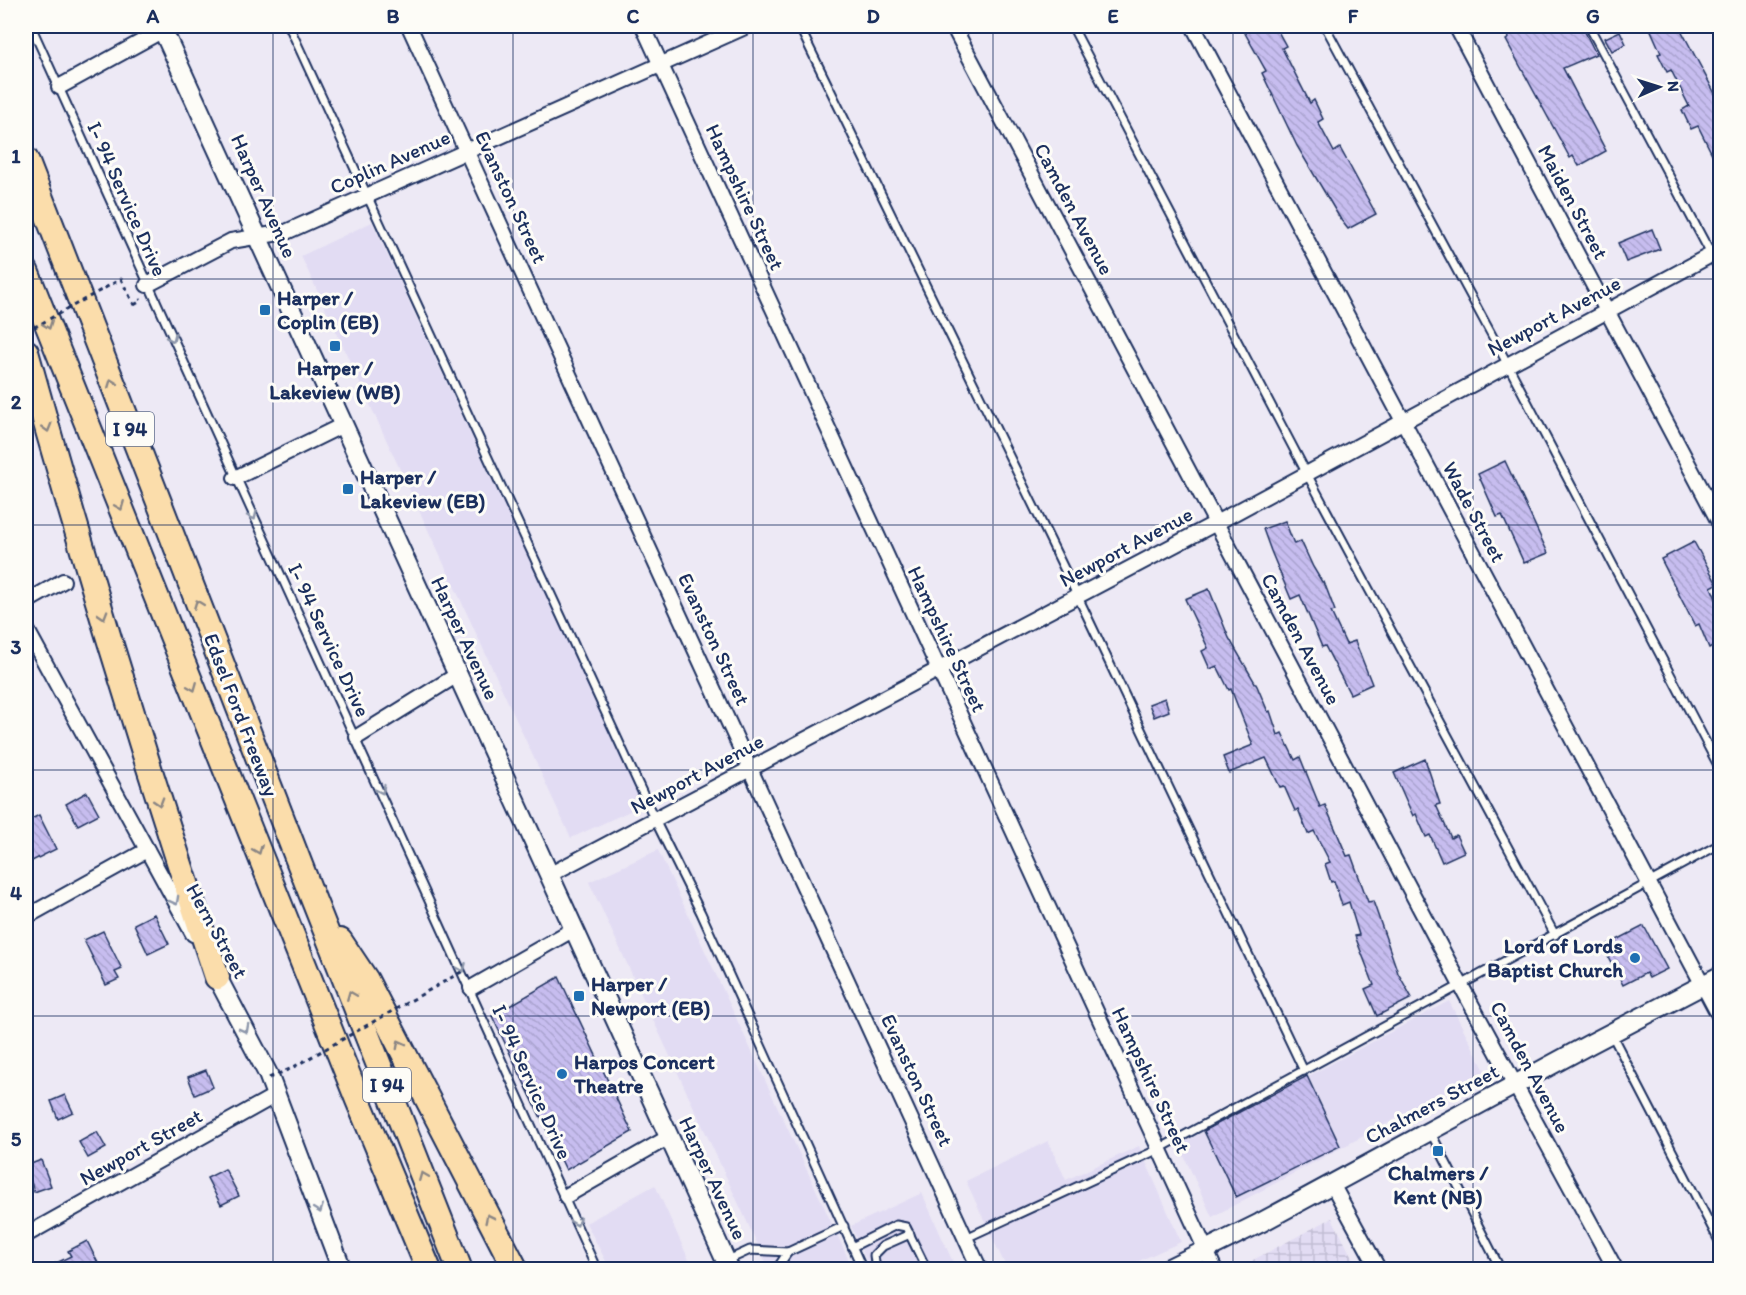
<svg xmlns="http://www.w3.org/2000/svg" width="1746" height="1295" viewBox="0 0 1746 1295" font-family="Itim,sans-serif">
	<style>
		.built { fill: #e2dcf3 }
		.industrial { fill: url(#industrial-grid) }
		.building { fill: url(#building-back-hatch); stroke: #1b2f5e; stroke-width: 1.5 }
		.lines { fill: none; stroke-linecap: round; stroke-linejoin: round }
		.lane-casing { stroke: #1b2f5e; stroke-width: 11 }
		.street-casing { stroke: #1b2f5e; stroke-width: 18 }
		.secondary-casing { stroke: #1b2f5e; stroke-width: 22 }
		.highway-casing { stroke: #1b2f5e; stroke-width: 28 }
		.path { stroke: #1b2f5e; stroke-width: 3; stroke-dasharray: 4.5 4.5; stroke-linecap: butt }
		.lane { stroke: #fdfcf7; stroke-width: 7 }
		.street { stroke: #fdfcf7; stroke-width: 14 }
		.secondary { stroke: #fdfcf7; stroke-width: 18 }
		.highway { stroke: #fbddab; stroke-width: 24 }
		.path-bridge { stroke: #1b2f5e; stroke-width: 3; stroke-dasharray: 4.5 4.5; stroke-linecap: butt }
		.oneway { stroke: #8b8684 }
		.oneway2 { stroke: #8c96aa }
		.grid { fill: none; stroke: #1b2f5e; stroke-width: 1.5; stroke-opacity: 0.55 }
		.poi-dot { fill: #1f6fb2; stroke: #fdfcf7; stroke-width: 2 }
		.labels { text-anchor: middle; stroke-width: 6; stroke-linejoin: round; paint-order: stroke }
		.shield { fill: #fdfcf7; stroke: #5f6c8c; stroke-width: 1.5 }
		.shield-label { font-size: 20px; font-weight: bold; fill: #1b2f5e }
		.street-label { font-size: 21px; fill: #1b2f5e; stroke: #fdfcf7 }
		.poi-label { font-size: 21px; font-weight: bold; fill: #1b2f5e; stroke: #fdfcf7; text-anchor: start }
		.neatline { fill: none; stroke: #1b2f5e; stroke-width: 2 }
		.grid-label { font-size: 20px; text-anchor: middle; font-weight: bold; fill: #1b2f5e }
	</style>
	<defs>
		<pattern id="industrial-grid" width="8" height="8" patternUnits="userSpaceOnUse" patternTransform="scale(1.5)"><rect width="8" height="8" fill="#e2dcf3"/><path d="M0 4h8M4 0v8" fill="none" stroke="#c1bdd3"/></pattern>
		<pattern id="building-back-hatch" width="6" height="6" patternUnits="userSpaceOnUse" patternTransform="scale(1.5)"><rect width="6" height="6" fill="#c7bdef"/><path d="M-1 5l2 2M0 0l6 6M5-1l2 2" fill="none" stroke="#aaa3cf"/></pattern>
	</defs>
	<rect width="100%" height="100%" fill="#ede9f5"/>
	<filter id="ink" filterUnits="userSpaceOnUse"><feTurbulence type="fractalNoise" baseFrequency=".0167" numOctaves="2"/><feDisplacementMap in="SourceGraphic" scale="12" xChannelSelector="R" yChannelSelector="G"/><feConvolveMatrix kernelMatrix="1 2 1 2 8 2 1 2 1" color-interpolation-filters="sRGB"/></filter>
	<g filter="url(#ink)">
		<!-- built -->
		<g class="built">
			<polygon points="372,222 643,805 571,838 301,256"/>
			<polygon points="658,850 853,1269 769,1269 589,882"/>
			<polygon points="1449,1001 1485,1071 1212,1217 1179,1145"/>
			<polygon points="1048,1141 1066,1180 1139,1146 1181,1242 1121,1269 1007,1269 966,1181"/>
			<polygon points="655,1185 693,1269 610,1269 586,1223"/>
			<polygon points="922,1193 956,1269 870,1269 851,1226"/>
		</g>
		<!-- industrial -->
		<polygon class="industrial" points="1332,1218 1358,1269 1236,1269"/>
		<!-- building -->
		<g class="building">
			<polygon points="1241,26 1275,26 1286,46 1282,48 1310,103 1314,100 1323,119 1318,122 1334,152 1340,148 1376,214 1348,229 1341,220 1297,146 1262,73 1266,71"/>
			<polygon points="1502,26 1582,26 1596,54 1563,68 1606,151 1579,166 1573,156 1570,158 1506,40 1509,38"/>
			<polygon points="1649,26 1679,26 1720,103 1720,170 1698,126 1691,129 1682,110 1689,106 1671,70 1667,72 1658,54 1661,53"/>
			<polygon points="1620,31 1626,44 1612,51 1605,38"/>
			<polygon points="1652,229 1660,249 1626,262 1618,243"/>
			<polygon points="1505,461 1548,553 1524,563 1502,515 1497,517 1478,474"/>
			<polygon points="1285,521 1294,544 1301,541 1313,567 1322,582 1324,582 1335,611 1331,612 1346,644 1355,641 1372,684 1350,694 1325,646 1322,647 1300,595 1291,599 1271,551 1263,529"/>
			<polygon points="1694,542 1717,584 1711,587 1720,608 1720,643 1709,648 1699,624 1695,626 1661,559"/>
			<polygon points="1209,589 1229,638 1257,686 1268,712 1270,711 1278,735 1282,733 1295,760 1300,757 1320,807 1325,805 1347,856 1351,855 1368,902 1373,901 1398,973 1412,998 1377,1016 1365,989 1374,985 1355,936 1359,935 1349,902 1342,905 1334,881 1331,882 1325,864 1330,862 1314,831 1308,834 1298,809 1295,811 1284,786 1280,787 1266,758 1229,773 1223,757 1253,745 1231,689 1229,690 1217,666 1210,669 1202,651 1208,648 1185,599"/>
			<polygon points="1165,698 1169,711 1154,717 1149,704"/>
			<polygon points="1425,759 1440,804 1436,805 1451,838 1456,835 1464,852 1442,862 1430,835 1426,837 1416,814 1413,816 1394,773"/>
			<polygon points="87,792 99,814 78,825 66,804"/>
			<polygon points="39,815 56,849 26,864 26,822"/>
			<polygon points="154,914 169,944 148,954 134,924"/>
			<polygon points="1644,926 1667,969 1649,978 1646,973 1623,985 1603,947"/>
			<polygon points="103,931 122,969 115,972 119,979 106,985 84,940"/>
			<polygon points="559,977 632,1132 566,1170 492,1016"/>
			<polygon points="206,1070 213,1087 195,1095 188,1077"/>
			<polygon points="1307,1076 1340,1146 1236,1197 1204,1131"/>
			<polygon points="65,1095 73,1112 58,1119 51,1101"/>
			<polygon points="97,1132 106,1148 88,1158 79,1142"/>
			<polygon points="41,1160 51,1186 34,1192 26,1166"/>
			<polygon points="225,1169 239,1196 221,1205 207,1178"/>
			<polygon points="87,1241 101,1269 44,1269 71,1256 68,1251"/>
		</g>
		<g class="lines">
			<defs>
				<g id="lane">
					<polyline points="31,26 597,1270"/>
					<polyline points="289,26 655,820 701,913 863,1270"/>
					<polyline points="799,26 1078,597 1304,1071"/>
					<polyline points="1072,26 1307,474 1555,935"/>
					<polyline points="1325,26 1508,365 1720,769"/>
					<polyline points="1589,26 1720,271"/>
					<polyline points="1612,1035 1720,1243"/>
					<polyline points="1431,1133 1501,1270"/>
					<polyline points="966,1238 1159,1149 1720,844"/>
					<polyline points="852,1247 896,1225 906,1227 927,1270"/>
					<polyline points="726,1261 750,1250 788,1252 844,1226"/>
					<polyline points="776,1270 788,1252"/>
					<polyline points="876,1270 874,1255 883,1246 910,1234"/>
				</g>
				<g id="street">
					<polyline points="409,26 980,1270"/>
					<polyline points="643,26 1215,1270"/>
					<polyline points="953,26 1458,980 1616,1270"/>
					<polyline points="1193,26 1720,1017"/>
					<polyline points="1456,26 1720,524"/>
					<polyline points="59,87 163,30"/>
					<polyline points="147,285 231,241 286,232 747,26"/>
					<polyline points="235,478 343,425"/>
					<polyline points="26,602 63,581"/>
					<polyline points="26,628 193,934"/>
					<polyline points="357,737 457,675"/>
					<polyline points="549,875 1216,523 1720,250"/>
					<polyline points="26,917 147,850"/>
					<polyline points="471,988 574,929"/>
					<polyline points="1332,1184 1379,1270"/>
					<polyline points="566,1196 669,1137"/>
					<polyline points="26,1235 276,1095"/>
				</g>
				<g id="secondary">
					<polyline points="161,26 730,1270"/>
					<polyline points="217,977 268,1074 342,1270"/>
					<polyline points="1165,1270 1260,1223 1590,1044 1720,976"/>
				</g>
				<g id="highway">
					<polyline points="26,160 314,901 460,1270"/>
					<polyline points="26,271 358,1100 429,1270"/>
					<path d="M26,352C84,562 148,771 217,977"/>
					<polyline points="340,941 366,980 516,1270"/>
				</g>
			</defs>
			<!-- lane casing -->
			<use href="#lane" class="lane-casing"/>
			<!-- street casing -->
			<use href="#street" class="street-casing"/>
			<!-- secondary casing -->
			<use href="#secondary" class="secondary-casing"/>
			<!-- highway casing -->
			<use href="#highway" class="highway-casing"/>
			<!-- path -->
			<polyline class="path" points="134,305 141,301 140,299"/>
			<!-- lane -->
			<use href="#lane" class="lane"/>
			<!-- street -->
			<use href="#street" class="street"/>
			<!-- secondary -->
			<use href="#secondary" class="secondary"/>
			<!-- highway -->
			<use href="#highway" class="highway"/>
			<!-- path-bridge -->
			<g class="path-bridge">
				<polyline points="26,332 121,279 134,305"/>
				<polyline points="269,1078 290,1069 463,971"/>
			</g>
		</g>
		<!-- one-way arrows -->
		<defs><path id="oneway-chevron" d="M-2-3.5L2.5 0L-2 3.5" fill="none" stroke-width="1.6" stroke-linecap="round" stroke-linejoin="round" transform="scale(1.5)"/></defs>
		<g class="oneway">
			<use href="#oneway-chevron" transform="translate(48 325) rotate(69)"/>
			<use href="#oneway-chevron" transform="translate(112 383) rotate(-111)"/>
			<use href="#oneway-chevron" transform="translate(47 428) rotate(74)"/>
			<use href="#oneway-chevron" transform="translate(120 506) rotate(68)"/>
			<use href="#oneway-chevron" transform="translate(198 604) rotate(-111)"/>
			<use href="#oneway-chevron" transform="translate(103 615) rotate(73)"/>
			<use href="#oneway-chevron" transform="translate(193 687) rotate(68)"/>
			<use href="#oneway-chevron" transform="translate(159 802) rotate(73)"/>
			<use href="#oneway-chevron" transform="translate(258 850) rotate(68)"/>
			<use href="#oneway-chevron" transform="translate(351 995) rotate(-112)"/>
			<use href="#oneway-chevron" transform="translate(400 1044) rotate(-118)"/>
			<use href="#oneway-chevron" transform="translate(423 1176) rotate(-112)"/>
			<use href="#oneway-chevron" transform="translate(489 1218) rotate(-116)"/>
		</g>
		<g class="oneway2">
			<use href="#oneway-chevron" transform="translate(172 338) rotate(66)"/>
			<use href="#oneway-chevron" transform="translate(253 516) rotate(65)"/>
			<use href="#oneway-chevron" transform="translate(381 790) rotate(65)"/>
			<use href="#oneway-chevron" transform="translate(175 901) rotate(61)"/>
			<use href="#oneway-chevron" transform="translate(462 968) rotate(66)"/>
			<use href="#oneway-chevron" transform="translate(245 1029) rotate(62)"/>
			<use href="#oneway-chevron" transform="translate(319 1209) rotate(69)"/>
			<use href="#oneway-chevron" transform="translate(576 1222) rotate(69)"/>
		</g>
	</g>
	<!-- grid -->
	<path class="grid" d="M273,26V1270M513,26V1270M753,26V1270M993,26V1270M1233,26V1270M1473,26V1270M26,279H1720M26,525H1720M26,770H1720M26,1016H1720"/>
	<!-- markers -->
	<g class="poi-dot">
		<rect x="259" y="304" width="12" height="12" rx="3"/>
		<rect x="329" y="340" width="12" height="12" rx="3"/>
		<rect x="342" y="483" width="12" height="12" rx="3"/>
		<circle cx="1635" cy="958" r="6"/>
		<rect x="573" y="990" width="12" height="12" rx="3"/>
		<circle cx="562" cy="1074" r="6"/>
		<rect x="1432" y="1145" width="12" height="12" rx="3"/>
	</g>
	<g class="labels">
		<!-- shield labels -->
		<g class="shield">
			<rect x="106" y="412" width="48" height="34" rx="4.5"/>
			<rect x="363" y="1068" width="48" height="34" rx="4.5"/>
		</g>
		<g class="shield-label">
			<text x="130" y="436">I 94</text>
			<text x="387" y="1092">I 94</text>
		</g>
		<!-- street labels -->
		<g class="street-label">
			<text transform="translate(390 162) rotate(-24)" y="7">Coplin Avenue</text>
			<text transform="translate(264 196) rotate(66)" y="7">Harper Avenue</text>
			<text transform="translate(511 197) rotate(65)" y="7">Evanston Street</text>
			<text transform="translate(745 197) rotate(65)" y="7">Hampshire Street</text>
			<text transform="translate(127 199) rotate(66)" y="7">I- 94 Service Drive</text>
			<text transform="translate(1573 202) rotate(62)" y="7">Maiden Street</text>
			<text transform="translate(1074 209) rotate(62)" y="7">Camden Avenue</text>
			<text transform="translate(1554 316) rotate(-28)" y="7">Newport Avenue</text>
			<text transform="translate(1474 512) rotate(62)" y="7">Wade Street</text>
			<text transform="translate(1126 547) rotate(-28)" y="7">Newport Avenue</text>
			<text transform="translate(465 638) rotate(65)" y="7">Harper Avenue</text>
			<text transform="translate(714 639) rotate(65)" y="7">Evanston Street</text>
			<text transform="translate(947 639) rotate(65)" y="7">Hampshire Street</text>
			<text transform="translate(1301 639) rotate(62)" y="7">Camden Avenue</text>
			<text transform="translate(329 640) rotate(65)" y="7">I- 94 Service Drive</text>
			<text transform="translate(241 715) rotate(69)" y="7">Edsel Ford Freeway</text>
			<text transform="translate(697 774) rotate(-28)" y="7">Newport Avenue</text>
			<text transform="translate(217 931) rotate(61)" y="7">Hern Street</text>
			<text transform="translate(1530 1067) rotate(62)" y="7">Camden Avenue</text>
			<text transform="translate(917 1080) rotate(65)" y="7">Evanston Street</text>
			<text transform="translate(1151 1080) rotate(65)" y="7">Hampshire Street</text>
			<text transform="translate(532 1082) rotate(66)" y="7">I- 94 Service Drive</text>
			<text transform="translate(1432 1104) rotate(-28)" y="7">Chalmers Street</text>
			<text transform="translate(141 1147) rotate(-29)" y="7">Newport Street</text>
			<text transform="translate(713 1178) rotate(65)" y="7">Harper Avenue</text>
		</g>
		<!-- poi labels -->
		<g class="poi-label">
			<text x="277" y="305">Harper /<tspan x="277" dy="24">Coplin (EB)</tspan></text>
			<text x="335" y="375" text-anchor="middle">Harper /<tspan x="335" dy="24">Lakeview (WB)</tspan></text>
			<text x="360" y="484">Harper /<tspan x="360" dy="24">Lakeview (EB)</tspan></text>
			<text x="1623" y="953" text-anchor="end">Lord of Lords<tspan x="1623" dy="24">Baptist Church</tspan></text>
			<text x="591" y="991">Harper /<tspan x="591" dy="24">Newport (EB)</tspan></text>
			<text x="574" y="1069">Harpos Concert<tspan x="574" dy="24">Theatre</tspan></text>
			<text x="1438" y="1180" text-anchor="middle">Chalmers /<tspan x="1438" dy="24">Kent (NB)</tspan></text>
		</g>
	</g>
	<!-- margin -->
	<rect width="1746" height="1295" fill="none" stroke="#fdfcf7" stroke-width="66"/>
	<!-- north arrow -->
	<g transform="translate(1659 87) rotate(87)" stroke="#fdfcf7" stroke-width="4.5" paint-order="stroke">
	<path d="M0-4.5L10 22L0 15L-10 22Z" fill="#1b2f5e"/>
	<text y="-9" font-size="16" font-weight="bold" text-anchor="middle" fill="#1b2f5e">N</text>
	</g>
	<rect x="33" y="33" width="1680" height="1229" class="neatline"/>
	<g class="grid-label">
		<text x="153" y="23">A</text>
		<text x="393" y="23">B</text>
		<text x="633" y="23">C</text>
		<text x="873" y="23">D</text>
		<text x="1113" y="23">E</text>
		<text x="1353" y="23">F</text>
		<text x="1593" y="23">G</text>
		<text x="16" y="163">1</text>
		<text x="16" y="409">2</text>
		<text x="16" y="654">3</text>
		<text x="16" y="900">4</text>
		<text x="16" y="1146">5</text>
	</g>
</svg>
